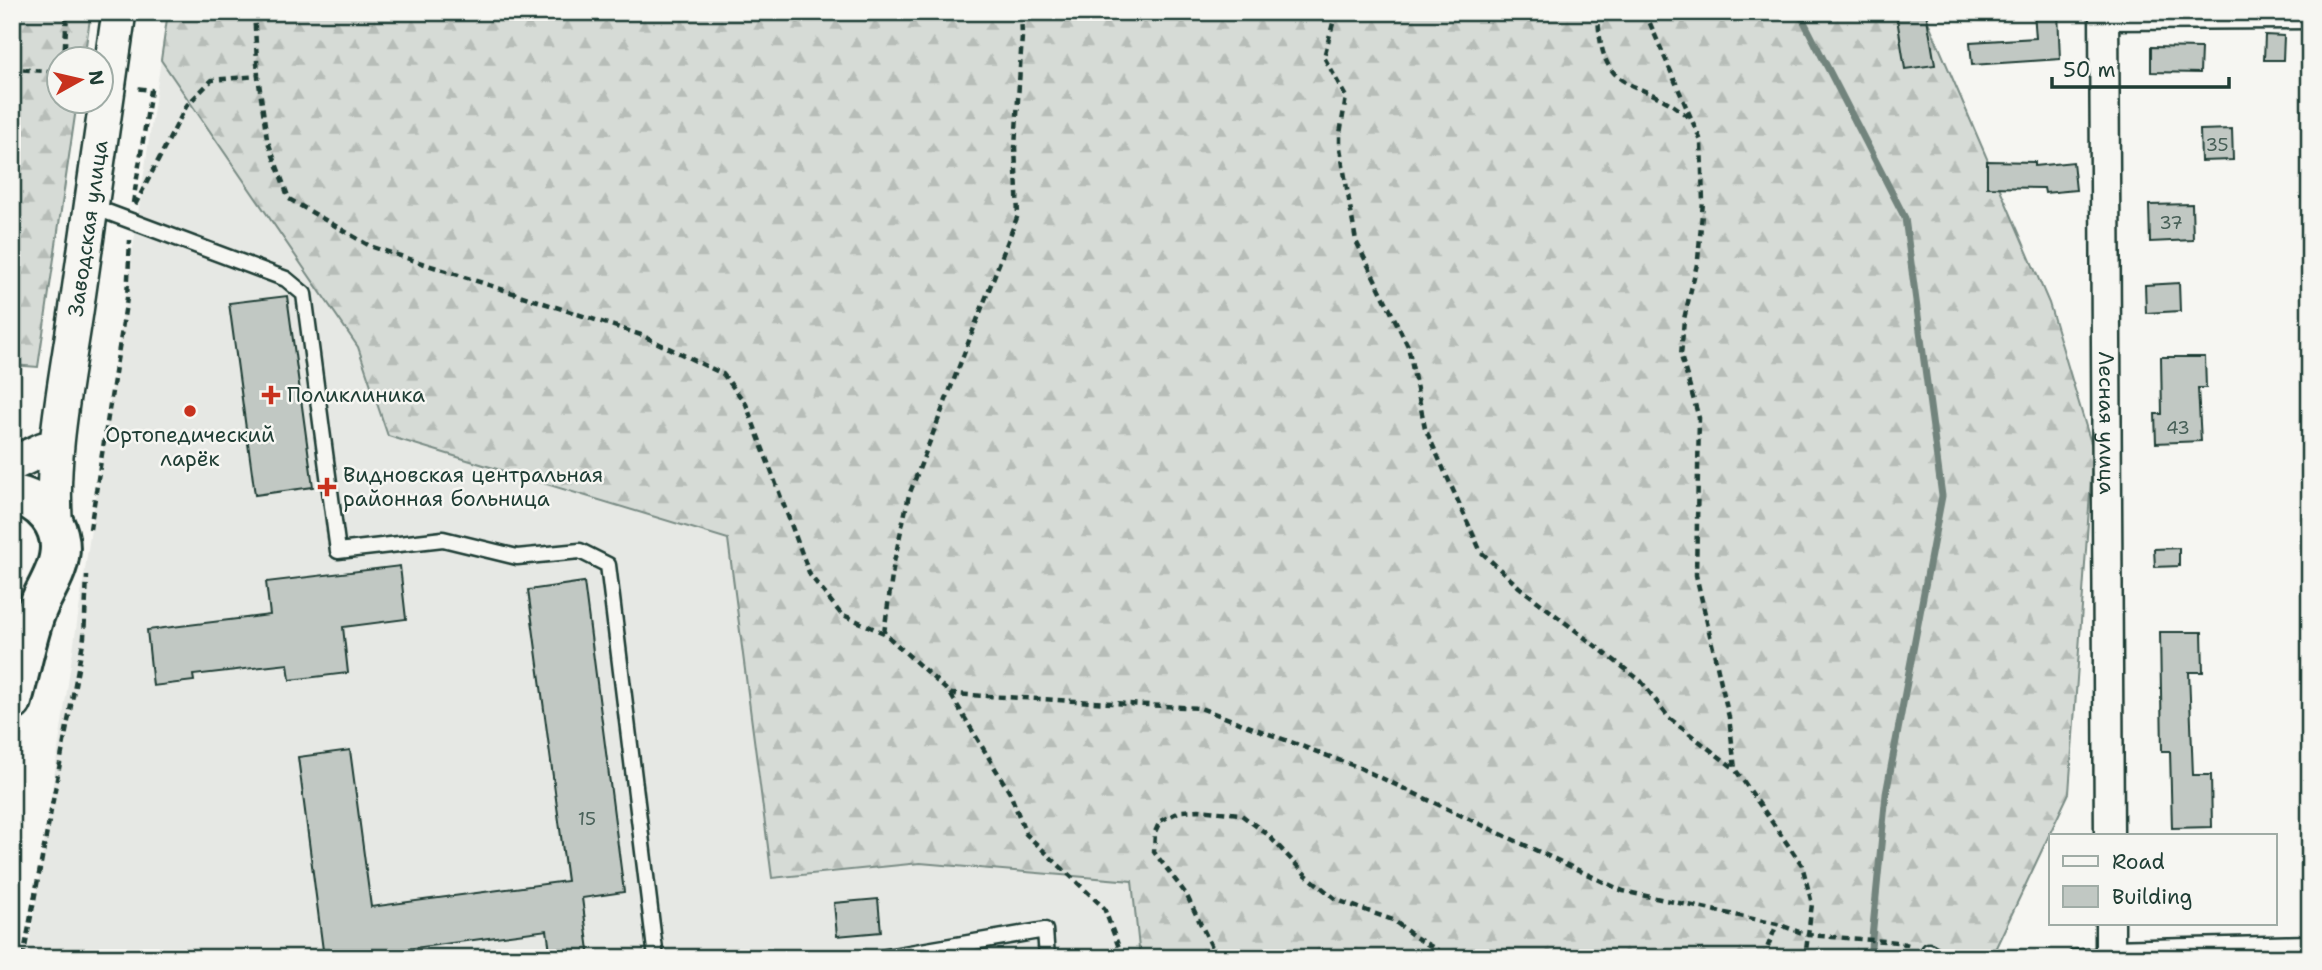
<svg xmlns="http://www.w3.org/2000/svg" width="2322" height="970" viewBox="0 0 2322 970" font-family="'Shantell Sans',sans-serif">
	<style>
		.built { fill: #e6e8e4 }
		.forest { fill: url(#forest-firs); stroke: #7a8c85; stroke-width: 2 }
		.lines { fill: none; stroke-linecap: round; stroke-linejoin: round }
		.stream { stroke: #72847d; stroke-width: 7 }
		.building { fill: #c1c8c3; stroke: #1f3d34; stroke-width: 2 }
		.service-casing { stroke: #1f3d34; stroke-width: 19 }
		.minor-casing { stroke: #1f3d34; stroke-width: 33 }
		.tertiary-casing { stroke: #1f3d34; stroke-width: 38 }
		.secondary-casing { stroke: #1f3d34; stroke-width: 44 }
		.path { stroke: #1f3d34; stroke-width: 4.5; stroke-dasharray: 7 5; stroke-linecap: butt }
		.service { stroke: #f6f6f2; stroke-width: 14 }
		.minor { stroke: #f6f6f2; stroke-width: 28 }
		.tertiary { stroke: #f6f6f2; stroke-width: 33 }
		.secondary { stroke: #f6f6f2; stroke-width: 38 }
		.poi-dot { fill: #c8321e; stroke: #f6f6f2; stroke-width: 2.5 }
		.labels { text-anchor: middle; stroke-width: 5; stroke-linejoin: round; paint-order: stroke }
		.number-label { font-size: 18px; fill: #486058 }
		.street-label { font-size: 21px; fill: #1f3d34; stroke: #f6f6f2 }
		.poi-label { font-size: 21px; fill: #1f3d34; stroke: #f6f6f2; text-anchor: start }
	</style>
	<defs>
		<pattern id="forest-firs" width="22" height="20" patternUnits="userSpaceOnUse" patternTransform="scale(1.75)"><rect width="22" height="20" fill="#d6dbd6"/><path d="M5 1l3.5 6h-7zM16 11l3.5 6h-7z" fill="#b7bdb8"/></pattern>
	</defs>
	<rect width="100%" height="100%" fill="#f6f6f2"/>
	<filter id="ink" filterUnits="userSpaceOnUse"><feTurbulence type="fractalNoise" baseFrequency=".0143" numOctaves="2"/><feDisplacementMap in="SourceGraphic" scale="14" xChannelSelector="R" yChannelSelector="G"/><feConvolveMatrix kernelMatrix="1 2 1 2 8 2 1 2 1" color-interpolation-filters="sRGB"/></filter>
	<g filter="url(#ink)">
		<!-- built -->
		<polygon class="built" points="161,60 358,347 388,436 728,539 772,877 920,863 1132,881 1140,958 27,958"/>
		<!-- forest -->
		<g class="forest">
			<polygon points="23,12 91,12 84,59 60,60 60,102 77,102 38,367 12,365 12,50"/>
			<polygon points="168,12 1924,12 2049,303 2093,450 2069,793 1991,958 1140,958 1132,881 920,863 772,878 728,539 388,436 358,347 161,60"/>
		</g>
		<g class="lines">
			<!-- stream -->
			<polyline class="stream" points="1799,12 1905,218 1942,496 1886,794 1870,958"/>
		</g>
		<!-- building -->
		<g class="building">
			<polygon points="1896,12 1926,12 1935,65 1905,69"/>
			<polygon points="2034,12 2058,12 2060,59 1972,65 1970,42 2036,38"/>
			<polygon points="2265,35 2284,36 2283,60 2264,60"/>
			<polygon points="2151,47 2201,48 2200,73 2151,72"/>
			<polygon points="2232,129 2233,160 2201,161 2200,130"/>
			<polygon points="1987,161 2035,162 2035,166 2073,162 2076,190 2045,193 2044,188 1987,187"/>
			<polygon points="2192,204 2193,240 2150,242 2149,205"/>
			<polygon points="2179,283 2180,311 2146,313 2145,285"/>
			<polygon points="287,296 313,487 255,495 229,303"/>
			<polygon points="2161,357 2205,357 2206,388 2198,388 2201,441 2156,443 2155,414 2162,414"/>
			<polygon points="2179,548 2179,566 2155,567 2154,549"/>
			<polygon points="400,566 406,619 343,627 348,673 290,680 288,664 193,675 194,681 153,686 147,630 270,615 266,582"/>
			<polygon points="584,582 624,892 582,898 590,958 551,958 547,930 377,953 378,958 324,958 298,757 350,750 371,907 567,881 528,590"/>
			<polygon points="2160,632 2202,632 2203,672 2189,672 2193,775 2211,775 2212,827 2172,828 2170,751 2162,751"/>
			<polygon points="878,899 881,932 837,936 834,903"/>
		</g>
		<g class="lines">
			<defs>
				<g id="service">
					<polyline points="91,206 286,279 304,294 338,551 443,539 517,557 580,551 608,565 656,958"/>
					<polyline points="1929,951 1941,958"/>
					<polyline points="880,958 1045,930 1047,958"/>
					<polyline points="2075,958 2110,955"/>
				</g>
				<g id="minor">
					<path id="s1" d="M2104,12L2109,835"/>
					<polyline points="2104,15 2310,14"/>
					<polyline points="2110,923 2110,958"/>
					<polyline points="2110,955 2310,950"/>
				</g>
				<g id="tertiary">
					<polyline points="12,464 44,449"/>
					<path id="s2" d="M56,529C49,462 66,380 76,312C90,212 105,112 119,12"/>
				</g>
				<path id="secondary" d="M12,495C41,498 65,526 59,557C56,577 40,597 34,617C25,644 20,673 12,701"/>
			</defs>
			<!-- service casing -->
			<use href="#service" class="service-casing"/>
			<!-- minor casing -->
			<use href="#minor" class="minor-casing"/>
			<!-- tertiary casing -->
			<use href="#tertiary" class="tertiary-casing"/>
			<!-- secondary casing -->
			<use href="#secondary" class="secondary-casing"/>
			<!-- path -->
			<g class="path">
				<polyline points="254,12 258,76 267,139 289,199 370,246 641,335 723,374 746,404 810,575 841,614 884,633 951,694 1200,708 1360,768 1623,891 1777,924 1808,935 1898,942 1912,946"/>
				<polyline points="1336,12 1324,57 1346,97 1340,134 1340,148 1356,241 1408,346 1425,428 1481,552 1519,587 1641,681 1669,718 1735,769"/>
				<path d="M1598,12C1600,105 1642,72 1691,120"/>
				<polyline points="1645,12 1701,141 1703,202 1698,260 1684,319 1681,356 1699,418 1696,575 1729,717 1735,769 1802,865 1812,904 1805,958"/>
				<polyline points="64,60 67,12"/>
				<polyline points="12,66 15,69 60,72"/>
				<polyline points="133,203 151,90 134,88"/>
				<polyline points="135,205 187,105 212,80 258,76"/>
				<polyline points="90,529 127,298 130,240"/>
				<polyline points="884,633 894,562 909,495 1018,215 1015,147 1022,36 1021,12"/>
				<polyline points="951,695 1010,793 1026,834 1104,908 1123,958"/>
				<polyline points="23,958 84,637 87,576"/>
				<polyline points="1215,958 1212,947 1186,894 1154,852 1155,832 1160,821 1181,811 1199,810 1240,814 1267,834 1306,875 1337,900 1393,920 1415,937 1451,958"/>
				<polyline points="1763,958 1777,924"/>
			</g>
			<!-- service -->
			<use href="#service" class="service"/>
			<!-- minor -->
			<use href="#minor" class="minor"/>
			<!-- tertiary -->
			<use href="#tertiary" class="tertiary"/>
			<!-- secondary -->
			<use href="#secondary" class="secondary"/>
		</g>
	</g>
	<!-- markers -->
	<g class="poi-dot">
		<path d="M267.5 384.5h7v7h7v7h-7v7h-7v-7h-7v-7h7z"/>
		<circle cx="190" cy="411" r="7"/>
		<path d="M323.5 476.5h7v7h7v7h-7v7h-7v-7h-7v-7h7z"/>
	</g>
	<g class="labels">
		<!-- number labels -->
		<g class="number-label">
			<text x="2217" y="151">35</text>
			<text x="2171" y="229">37</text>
			<text x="2178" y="434">43</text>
			<text x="587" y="825">15</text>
		</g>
		<!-- street labels -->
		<g class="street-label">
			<text dy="7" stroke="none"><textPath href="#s2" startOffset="303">Заводская улица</textPath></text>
			<text dy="7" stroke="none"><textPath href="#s1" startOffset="411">Лесная улица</textPath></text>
		</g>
		<!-- poi labels -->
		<g class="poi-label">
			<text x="287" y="402">Поликлиника</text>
			<text x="190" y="442" text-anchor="middle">Ортопедический<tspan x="190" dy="24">ларёк</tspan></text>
			<text x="343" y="482">Видновская центральная<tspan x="343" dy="24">районная больница</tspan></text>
		</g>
	</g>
	<!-- margin -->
	<rect width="2322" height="970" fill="none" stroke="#f6f6f2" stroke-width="42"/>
	<rect x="21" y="21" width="2280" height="928" fill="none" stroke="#1f3d34" stroke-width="2.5" filter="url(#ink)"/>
	<!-- legend -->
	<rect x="2049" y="834" width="228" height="91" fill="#f6f6f2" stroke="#a0aca6" stroke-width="2"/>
	<rect x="2063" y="856" width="35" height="10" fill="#f6f6f2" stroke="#a0aca6" stroke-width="2"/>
	<text x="2112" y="869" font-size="21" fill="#1f3d34">Road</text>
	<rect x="2063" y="886" width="35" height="21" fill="#c1c8c3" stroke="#a0aca6" stroke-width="2"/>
	<text x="2112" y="904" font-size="21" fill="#1f3d34">Building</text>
	<!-- north arrow -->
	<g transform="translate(80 80) rotate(82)"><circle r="33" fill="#f6f6f2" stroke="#a0aca6" stroke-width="2"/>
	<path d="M0-5L12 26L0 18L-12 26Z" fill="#c8321e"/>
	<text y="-10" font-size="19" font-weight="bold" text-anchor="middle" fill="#1f3d34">N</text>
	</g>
	<!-- scale -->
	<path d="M2052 77v10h177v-10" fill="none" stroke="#1f3d34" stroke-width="3.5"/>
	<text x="2063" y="77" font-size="21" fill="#1f3d34" stroke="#f6f6f2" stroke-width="5" paint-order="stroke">50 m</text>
</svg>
